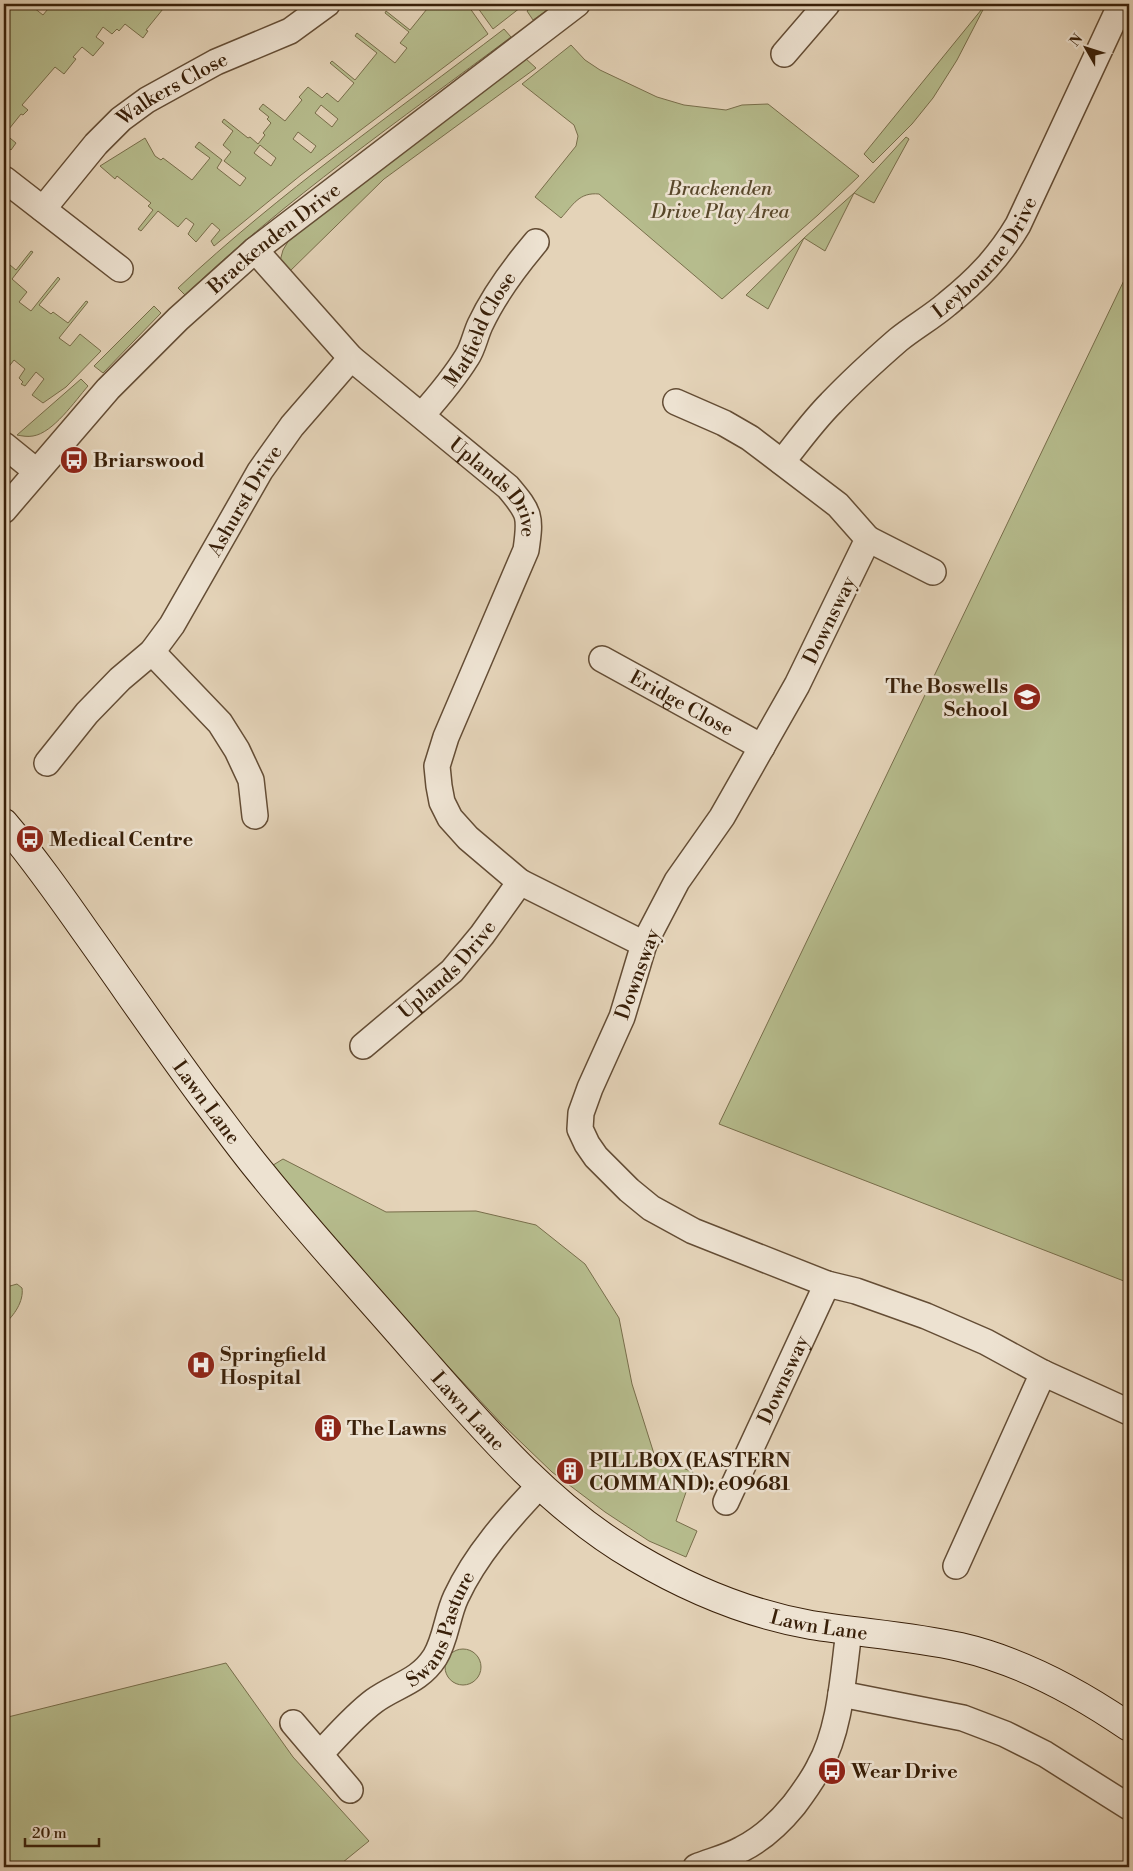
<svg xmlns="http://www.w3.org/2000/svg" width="1133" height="1871" viewBox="0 0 1133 1871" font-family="'Libre Bodoni',serif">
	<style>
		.green { fill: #b6bc8d; stroke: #786e4b; fill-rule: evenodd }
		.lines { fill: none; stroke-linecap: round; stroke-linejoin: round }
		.street-casing { stroke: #644d35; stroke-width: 28 }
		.secondary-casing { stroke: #392009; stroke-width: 30 }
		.street { stroke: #ede2d1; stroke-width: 25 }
		.secondary { stroke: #ede2d1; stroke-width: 28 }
		.labels { text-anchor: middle; stroke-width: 5; stroke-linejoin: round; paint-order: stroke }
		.street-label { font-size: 20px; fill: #392009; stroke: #ede2d1 }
		.park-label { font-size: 20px; font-style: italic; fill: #58472a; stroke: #ede2d1 }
		.poi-label { font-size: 20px; font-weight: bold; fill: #392009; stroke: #ede2d1; text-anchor: start }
	</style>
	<rect width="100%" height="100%" fill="#e4d3b8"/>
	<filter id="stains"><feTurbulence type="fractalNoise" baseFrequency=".004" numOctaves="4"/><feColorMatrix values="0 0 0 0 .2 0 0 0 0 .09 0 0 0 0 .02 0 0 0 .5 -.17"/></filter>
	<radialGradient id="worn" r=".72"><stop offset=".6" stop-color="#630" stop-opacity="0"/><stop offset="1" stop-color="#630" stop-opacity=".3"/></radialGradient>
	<!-- green -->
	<g class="green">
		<polygon points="4,4 29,4 43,15 52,4 167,4 146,30 148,31 143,38 125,24 119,31 117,29 112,34 103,27 96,37 104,43 93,56 82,47 73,57 76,59 64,74 55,67 22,105 28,110 23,115 21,114 5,134 16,143 11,150 4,144"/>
		<path d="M431,4H467L488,34L301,175L214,246L211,241L220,230L212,223L196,242L188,234L194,224L186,218L178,227L158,211L141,231L138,229L153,210L148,206L151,203L117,176L115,179L100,166L145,138L155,156L161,160L163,158L192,180L210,158L195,147L199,142L222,160L217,168L240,186L246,178L224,161L231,152L223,145L233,131L222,122L224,119L248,138L250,137L258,144L265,135L263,133L271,123L267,119L269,117L259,109L263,104L285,121L302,100L299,97L308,87L322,98L327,93L338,102L354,83L330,63L332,61L355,80L377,53L355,36L357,33L395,63L407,48L400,43L409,32L385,13L386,11L410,30ZM321,105L338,119L332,127L315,113ZM298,132L316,146L311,153L293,139ZM260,145L276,158L271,166L254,153Z"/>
		<polygon points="475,4 525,4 493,29"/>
		<polygon points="535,4 556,4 533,20 527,11"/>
		<polygon points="986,4 957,60 933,98 912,124 873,163 864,154"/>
		<path d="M504,29L511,37C400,120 286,199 185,295L178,288C279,193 394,113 504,29Z"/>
		<path d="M571,45L585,60L600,70L657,97L684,105L726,110L742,105L768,104L859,176L818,215L722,299L599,194C579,192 573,205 561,218L535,197L576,146L578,136L574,125L522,84Z"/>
		<polygon points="525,58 536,68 384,179 287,274 280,261 283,250 292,235"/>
		<polygon points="906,137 909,139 874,203 854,193 825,251 804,238 768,309 746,295 804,238 854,193"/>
		<polygon points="31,251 33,252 12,279 27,292 19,302 31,311 58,277 60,279 39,305 51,314 53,312 68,323 86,301 88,302 59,338 70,346 80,334 101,351 66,387 43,403 32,395 44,379 36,372 25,386 21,384 23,382 19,378 25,369 14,360 7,369 4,366 4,274 10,265 16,270"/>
		<polygon points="1129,270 1129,1283 719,1124"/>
		<polygon points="154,306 161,313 103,373 94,366"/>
		<path d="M81,379L88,386C75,401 53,433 33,436C28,437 22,436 17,435Z"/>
		<polygon points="283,1159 386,1212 476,1211 536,1225 585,1264 619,1318 632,1384 655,1457 693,1472 676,1521 697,1531 686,1557 649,1541 605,1512 552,1472 501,1423 336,1246 270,1167"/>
		<path d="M17,1284L22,1288C24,1301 14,1316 4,1324V1293L10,1286Z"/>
		<circle cx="463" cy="1667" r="18"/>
		<polygon points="226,1663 293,1757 369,1841 337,1867 4,1867 4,1718"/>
	</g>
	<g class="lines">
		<defs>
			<g id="street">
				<polyline points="784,54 827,4"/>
				<polyline points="4,179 120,269"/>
				<path id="s1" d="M43,209L96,144L121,119L147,100L216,62L290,31L327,4"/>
				<path id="s2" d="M255,250L351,358L508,487C530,513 531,516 526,550L446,737L437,766L439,786L442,802L450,818L468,838L520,882L644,944"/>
				<polyline points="676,402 724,423 750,438 838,505 868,539 797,685 722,817 677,881 644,944 622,1017 590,1088 581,1113 580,1129 587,1144 596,1157 629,1190 651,1208 693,1231 827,1284 856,1291 926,1316 986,1342 1043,1373 1129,1412"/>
				<path id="s3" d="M422,415C438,397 454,378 467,357C473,348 475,336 480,325C494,295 514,268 536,242"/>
				<polyline points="4,445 36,471"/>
				<path id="s4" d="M782,462C798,442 813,421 831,403C852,381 875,360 898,340C914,327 932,317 947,304C977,280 999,257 1018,225L1121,4"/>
				<path id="s5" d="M4,510L108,389L178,319L255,250L577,4"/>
				<polyline points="868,539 933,572"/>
				<polyline points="152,652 220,723 237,750 251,780 255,816"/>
				<path id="s6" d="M602,659L762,747"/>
				<path id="s7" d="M47,763L87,713L120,679L152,652L172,625L260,471L292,426L351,358"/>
				<path id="s8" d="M363,1046L452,971L482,935L520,882"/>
				<path id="s9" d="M726,1502L827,1284"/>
				<polyline points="956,1566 1043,1373"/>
				<polyline points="841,1694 963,1718 1005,1734 1045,1754 1129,1807"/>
				<polyline points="293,1723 350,1790"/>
				<path id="s10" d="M320,1754C337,1736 354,1716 374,1701C396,1685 419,1682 435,1657C446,1639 447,1616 456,1597C476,1554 508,1519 540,1485"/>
				<path d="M696,1867C711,1861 728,1857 742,1849C762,1839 780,1822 794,1805C803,1793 812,1781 819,1767C841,1728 843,1674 849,1631"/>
			</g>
			<g id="secondary">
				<path id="s11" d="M4,823C33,857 59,894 85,931C125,987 163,1043 203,1097C223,1123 242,1150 263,1175C312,1236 365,1293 416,1352C481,1426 549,1507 635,1557C689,1589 749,1614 811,1625C860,1633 911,1636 960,1647C1021,1661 1078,1692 1129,1727"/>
			</g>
		</defs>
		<!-- street casing -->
		<use href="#street" class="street-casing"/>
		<!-- secondary casing -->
		<use href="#secondary" class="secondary-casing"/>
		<!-- street -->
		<use href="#street" class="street"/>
		<!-- secondary -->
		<use href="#secondary" class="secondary"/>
	</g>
	<!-- icons -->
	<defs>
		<symbol id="bus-disc" viewBox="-11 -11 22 22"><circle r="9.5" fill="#8f2418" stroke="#ede2d1"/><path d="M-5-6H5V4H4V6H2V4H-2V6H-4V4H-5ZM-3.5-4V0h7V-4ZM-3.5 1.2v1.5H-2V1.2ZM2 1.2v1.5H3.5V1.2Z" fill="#fff"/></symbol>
		<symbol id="school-disc" viewBox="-11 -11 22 22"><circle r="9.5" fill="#8f2418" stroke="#ede2d1"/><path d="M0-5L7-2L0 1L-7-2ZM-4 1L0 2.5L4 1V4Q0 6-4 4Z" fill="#fff"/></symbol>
		<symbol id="hospital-disc" viewBox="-11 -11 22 22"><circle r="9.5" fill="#8f2418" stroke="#ede2d1"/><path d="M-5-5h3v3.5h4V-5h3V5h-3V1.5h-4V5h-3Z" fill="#fff"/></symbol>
		<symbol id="building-disc" viewBox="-11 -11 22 22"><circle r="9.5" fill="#8f2418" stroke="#ede2d1"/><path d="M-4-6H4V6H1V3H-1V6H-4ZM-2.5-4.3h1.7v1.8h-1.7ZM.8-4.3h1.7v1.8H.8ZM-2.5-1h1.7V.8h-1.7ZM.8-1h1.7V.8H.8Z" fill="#fff"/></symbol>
	</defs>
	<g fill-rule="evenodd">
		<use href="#bus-disc" x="58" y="444" width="32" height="32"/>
		<use href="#school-disc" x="1011" y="681" width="32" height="32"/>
		<use href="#bus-disc" x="14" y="823" width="32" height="32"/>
		<use href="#hospital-disc" x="185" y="1349" width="32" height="32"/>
		<use href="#building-disc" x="312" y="1412" width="32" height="32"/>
		<use href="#building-disc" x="554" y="1455" width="32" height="32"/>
		<use href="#bus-disc" x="816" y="1755" width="32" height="32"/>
	</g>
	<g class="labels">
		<!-- street labels -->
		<g class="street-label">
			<text dy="7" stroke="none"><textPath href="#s1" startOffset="179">Walkers Close</textPath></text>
			<text dy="7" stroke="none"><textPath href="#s5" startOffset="384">Brackenden Drive</textPath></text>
			<text dy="7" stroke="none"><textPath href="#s4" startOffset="290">Leybourne Drive</textPath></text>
			<text dy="7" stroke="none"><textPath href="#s3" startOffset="104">Matfield Close</textPath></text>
			<text dy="7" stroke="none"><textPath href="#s2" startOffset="340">Uplands Drive</textPath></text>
			<text dy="7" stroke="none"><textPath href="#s7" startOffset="331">Ashurst Drive</textPath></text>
			<text transform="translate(829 620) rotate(-64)" y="7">Downsway</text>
			<text dy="7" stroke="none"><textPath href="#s6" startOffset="91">Eridge Close</textPath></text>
			<text dy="7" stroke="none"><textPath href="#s8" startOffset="114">Uplands Drive</textPath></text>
			<text transform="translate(637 974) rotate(-70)" y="7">Downsway</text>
			<text dy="7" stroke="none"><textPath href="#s11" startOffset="345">Lawn Lane</textPath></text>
			<text dy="7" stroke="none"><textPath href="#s9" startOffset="135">Downsway</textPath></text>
			<text dy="7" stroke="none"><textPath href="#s11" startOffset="750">Lawn Lane</textPath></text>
			<text dy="7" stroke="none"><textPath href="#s11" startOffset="1170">Lawn Lane</textPath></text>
			<text dy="7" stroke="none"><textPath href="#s10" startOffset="179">Swans Pasture</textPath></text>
		</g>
		<!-- park labels -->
		<g class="park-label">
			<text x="720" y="195">Brackenden<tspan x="720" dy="23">Drive Play Area</tspan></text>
		</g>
		<!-- poi labels -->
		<g class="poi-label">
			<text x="93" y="467">Briarswood</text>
			<text x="1008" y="693" text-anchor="end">The Boswells<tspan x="1008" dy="23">School</tspan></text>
			<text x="49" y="846">Medical Centre</text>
			<text x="220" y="1361">Springfield<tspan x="220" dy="23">Hospital</tspan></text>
			<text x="347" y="1435">The Lawns</text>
			<text x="589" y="1467">PILLBOX (EASTERN<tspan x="589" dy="23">COMMAND): e09681</tspan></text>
			<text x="851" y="1778">Wear Drive</text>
		</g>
	</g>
	<!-- margin -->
	<rect width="1133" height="1871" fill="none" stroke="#e4d3b8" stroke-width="20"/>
	<rect x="5" y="5" width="1123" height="1861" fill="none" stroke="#392009" stroke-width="2.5"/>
	<rect x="10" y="10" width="1113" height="1851" fill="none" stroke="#392009"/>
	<!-- north arrow -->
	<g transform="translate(1086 48) rotate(309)" stroke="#ede2d1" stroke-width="4" paint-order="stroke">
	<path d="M0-4L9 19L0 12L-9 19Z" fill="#392009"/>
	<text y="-8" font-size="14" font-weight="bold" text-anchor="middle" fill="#392009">N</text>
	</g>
	<!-- scale -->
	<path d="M25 1838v8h74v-8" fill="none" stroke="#392009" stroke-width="2.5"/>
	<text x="32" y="1838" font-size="15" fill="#392009" stroke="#ede2d1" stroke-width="4" paint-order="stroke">20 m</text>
	<rect width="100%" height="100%" filter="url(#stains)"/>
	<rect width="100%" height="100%" fill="url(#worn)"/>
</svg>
